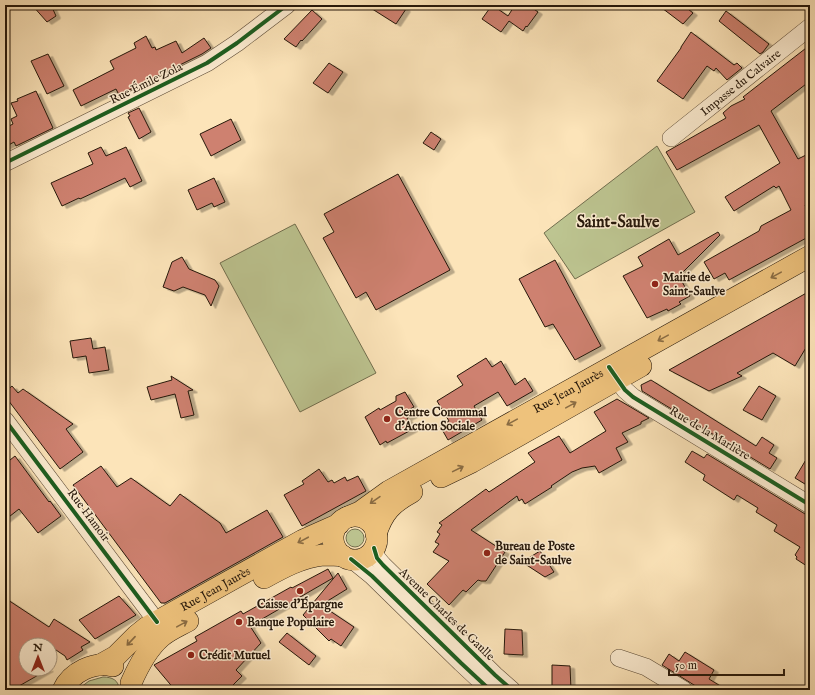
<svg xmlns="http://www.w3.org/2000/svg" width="815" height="695" viewBox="0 0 815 695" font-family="'IM FELL English',serif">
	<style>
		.green { fill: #bdc591; stroke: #716e4e }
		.building { fill: #ce8170; stroke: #25170a; filter: url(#shadow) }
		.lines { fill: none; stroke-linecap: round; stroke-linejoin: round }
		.minor-casing { stroke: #5b4a36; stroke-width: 18 }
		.major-casing { stroke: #25170a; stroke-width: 22 }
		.minor { stroke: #fdedd2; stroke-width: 17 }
		.major { stroke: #eec27c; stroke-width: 21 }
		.cycleway-casing { stroke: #fdedd2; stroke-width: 6 }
		.cycleway { stroke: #1b5e20; stroke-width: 4 }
		.oneway { stroke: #8a6c43 }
		.poi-dot { fill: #8f2418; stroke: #fdedd2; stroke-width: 1.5 }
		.labels { text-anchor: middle; stroke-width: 3; stroke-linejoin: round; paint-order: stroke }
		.street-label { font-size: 12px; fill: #25170a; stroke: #fdedd2 }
		.poi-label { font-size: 12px; font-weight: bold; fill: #25170a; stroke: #fdedd2; text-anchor: start }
		.district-label { font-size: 16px; font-weight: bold; fill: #25170a; stroke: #fdedd2 }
	</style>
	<defs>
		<filter id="shadow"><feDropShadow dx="4.5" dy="2.5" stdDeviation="0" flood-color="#0004"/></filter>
	</defs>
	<rect width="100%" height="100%" fill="#fce4b9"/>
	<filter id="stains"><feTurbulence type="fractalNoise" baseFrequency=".005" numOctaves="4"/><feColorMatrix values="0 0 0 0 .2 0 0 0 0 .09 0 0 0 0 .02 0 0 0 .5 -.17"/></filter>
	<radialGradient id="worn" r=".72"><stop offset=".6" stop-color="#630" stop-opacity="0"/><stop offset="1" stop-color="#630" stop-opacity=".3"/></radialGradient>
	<!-- green -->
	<g class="green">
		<polygon points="657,146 695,212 575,279 544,233"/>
		<polygon points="295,224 376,373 300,412 220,263"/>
		<circle cx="355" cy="538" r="9"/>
		<path d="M103,677C112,677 119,680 119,690H77L89,681Z"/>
	</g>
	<!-- building -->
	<g class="building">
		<polygon points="32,5 51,5 56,16 47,22"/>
		<polygon points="366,5 399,5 406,9 396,24"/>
		<polygon points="492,5 508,16 515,5 528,5 538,12 527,27 526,26 523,31 509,21 501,32 482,19"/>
		<polygon points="658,5 683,5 693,13 683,24"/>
		<polygon points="312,10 322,19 302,41 301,40 296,47 284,39"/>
		<polygon points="726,11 769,44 763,52 760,54 719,21"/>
		<polygon points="691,32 734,65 737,63 742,68 727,80 716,68 714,71 707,66 683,99 657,81 681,48 681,47"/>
		<polygon points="146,36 152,48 155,47 156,50 176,41 182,53 204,38 211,48 202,54 119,95 116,89 81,106 73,90 114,69 110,61 136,48 134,43"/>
		<polygon points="810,45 810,81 771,111 798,159 810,153 810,203 805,205 810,214 810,236 729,280 725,273 714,279 704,262 759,231 761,226 791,210 779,186 776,188 774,186 734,211 725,197 780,163 759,125 677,170 666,152 726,118 723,113 731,106 745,99 743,97"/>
		<polygon points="48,54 64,86 47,94 31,61"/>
		<polygon points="329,63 343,72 328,93 313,83"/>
		<polygon points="36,91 53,128 16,146 14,142 5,147 5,128 13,124 11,119 17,116 11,103 18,101 17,99"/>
		<polygon points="139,108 151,132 139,139 128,117 130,116 128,113"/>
		<polygon points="231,119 241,140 211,156 200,134"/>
		<polygon points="431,132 441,139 434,150 423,143"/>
		<polygon points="101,147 106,156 126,147 142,181 130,187 125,178 80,199 79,198 62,206 51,183 93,164 88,153"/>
		<polygon points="398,174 450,270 376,310 366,292 356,298 323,238 334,232 324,214"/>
		<polygon points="214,178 225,202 214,207 212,203 197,210 188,190"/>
		<polygon points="718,232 720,235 681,274 683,276 680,278 690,296 679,302 681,304 668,311 667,309 647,318 623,276 643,266 638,257 669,239 678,255"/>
		<polygon points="182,257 189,269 215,280 219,286 211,306 205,295 183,287 174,291 163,287 172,262"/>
		<polygon points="555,260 601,346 575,360 553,324 545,327 519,279"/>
		<polygon points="810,291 810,341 795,366 773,353 737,373 742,376 709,391 669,370"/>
		<polygon points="91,338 93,349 105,347 109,370 89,373 86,356 73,358 70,341"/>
		<polygon points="486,358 492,367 501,361 515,385 525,378 533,391 507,406 498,392 474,406 482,420 448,440 440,426 449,421 437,401 463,385 457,376"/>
		<polygon points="171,376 193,390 188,391 194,415 181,418 175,394 151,400 147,387 172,380"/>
		<polygon points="651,380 756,446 762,437 774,445 769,453 777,458 770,469 642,391 641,385"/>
		<polygon points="12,386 18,393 23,389 73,424 66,429 83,452 60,469 5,396 5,392"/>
		<polygon points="759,386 776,396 762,420 743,410"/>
		<polygon points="405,392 414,407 410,409 413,415 407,418 413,429 387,443 386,441 380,445 365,417 379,408 380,410 396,401 396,396"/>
		<polygon points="617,399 649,418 641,422 641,424 622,433 628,442 616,448 622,460 599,473 595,466 582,468 572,472 551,486 552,487 525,504 522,499 519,501 517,496 471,530 505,552 486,581 481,581 478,580 466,592 463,590 449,605 427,584 449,561 433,552 439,544 435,542 440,534 437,532 442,525 439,523 486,489 489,492 535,462 528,453 559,436 570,453 606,431 594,412"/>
		<polygon points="692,451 704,458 707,454 810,517 810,568 796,559 797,557 795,555 800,547 774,531 777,525 756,512 758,508 737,495 734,500 703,480 705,475 685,462"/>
		<polygon points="810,453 810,487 795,478"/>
		<polygon points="15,456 49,502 50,501 61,516 38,533 19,509 5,520 5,464"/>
		<polygon points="101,466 117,487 131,478 170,506 180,494 220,523 226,533 267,510 283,537 165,603 161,603 73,485"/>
		<polygon points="319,469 328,482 332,480 334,483 345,477 347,481 358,476 366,491 302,526 284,495 304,484 302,481"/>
		<polygon points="540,551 554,572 545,577 522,562"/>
		<polygon points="328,569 333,578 250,626 261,643 236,670 242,676 228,690 175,690 154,665 197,641 195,637 241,611 243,614 291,587 292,588"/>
		<polygon points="338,573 347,589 321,605 354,627 341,646 331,639 329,641 303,615"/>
		<polygon points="119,596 136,615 95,639 79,620"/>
		<polygon points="5,598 49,627 54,619 90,642 81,647 83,650 67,660 65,656 50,646 50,645 26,645 26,669 49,669 12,690 5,690"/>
		<polygon points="505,629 522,630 523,655 504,654"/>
		<polygon points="287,633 316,656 309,665 279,642"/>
		<polygon points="685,652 714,670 709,679 727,690 702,690 662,665 669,654 679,661"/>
		<polygon points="552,665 570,666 571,690 552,690"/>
	</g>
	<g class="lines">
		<defs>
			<g id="minor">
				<path id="s1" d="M671,138L810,27"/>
				<polyline points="5,163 207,63 237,43 287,5"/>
				<polyline points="610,369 625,390 633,397 810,505"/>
				<polyline points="5,420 157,622"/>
				<polyline points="374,548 377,558 383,565 495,675 512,690"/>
				<polyline points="351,559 372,576 461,663 490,690"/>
				<polyline points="619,658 646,667 684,690"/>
			</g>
			<g id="major">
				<polyline points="441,477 472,462 641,366"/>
				<circle cx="355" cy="538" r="22"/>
				<path id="s2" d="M348,517L360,512L389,491L810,256"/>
				<path d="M376,534C383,512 392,503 412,492"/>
				<path d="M264,578C282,568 302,557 323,555C330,555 336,555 343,556"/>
				<path id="s3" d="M100,665L116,656L137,635L147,627L303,540L339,524"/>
				<path d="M131,683C138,667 147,649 161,637C169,630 179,626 188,621"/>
				<path d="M63,690C71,672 94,661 113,666"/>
			</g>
		</defs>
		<!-- minor casing -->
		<use href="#minor" class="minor-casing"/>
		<!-- major casing -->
		<use href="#major" class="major-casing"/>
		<!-- minor -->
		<use href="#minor" class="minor"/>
		<!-- major -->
		<use href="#major" class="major"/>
		<defs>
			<g id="cycleway">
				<polyline points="5,163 207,63 237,43 287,5"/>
				<polyline points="609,367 625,390 633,397 810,505"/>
				<polyline points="5,420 157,622"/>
				<polyline points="374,548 377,558 383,565 495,675 512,690"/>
				<polyline points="351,559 372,576 461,663 490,690"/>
			</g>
		</defs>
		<!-- cycleway casing -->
		<use href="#cycleway" class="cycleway-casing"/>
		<!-- cycleway -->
		<use href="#cycleway" class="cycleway"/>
	</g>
	<!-- one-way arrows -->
	<defs><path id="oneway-shaft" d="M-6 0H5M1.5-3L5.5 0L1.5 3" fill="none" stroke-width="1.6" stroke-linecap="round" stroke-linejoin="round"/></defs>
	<g class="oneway">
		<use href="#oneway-shaft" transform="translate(776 275) rotate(151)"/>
		<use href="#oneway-shaft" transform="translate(663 338) rotate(151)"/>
		<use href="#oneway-shaft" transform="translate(571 405) rotate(-29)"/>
		<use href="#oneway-shaft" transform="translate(512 422) rotate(151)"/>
		<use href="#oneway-shaft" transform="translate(458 469) rotate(-26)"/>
		<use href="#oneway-shaft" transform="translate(375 500) rotate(145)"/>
		<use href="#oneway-shaft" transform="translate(303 540) rotate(152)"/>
		<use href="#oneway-shaft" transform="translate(182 624) rotate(-29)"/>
		<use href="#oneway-shaft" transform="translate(131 641) rotate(133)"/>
	</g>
	<!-- markers -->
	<g class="poi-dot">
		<circle cx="655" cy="284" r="4"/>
		<circle cx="387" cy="419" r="4"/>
		<circle cx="487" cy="553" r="4"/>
		<circle cx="300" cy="591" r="4"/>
		<circle cx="239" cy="622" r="4"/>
		<circle cx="191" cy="655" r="4"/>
	</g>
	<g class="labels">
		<!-- street labels -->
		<g class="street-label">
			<text transform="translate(146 83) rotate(-26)" y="4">Rue Émile Zola</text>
			<text dy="4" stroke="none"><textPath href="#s1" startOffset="89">Impasse du Calvaire</textPath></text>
			<text dy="4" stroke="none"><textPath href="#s2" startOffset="254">Rue Jean Jaurès</textPath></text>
			<text transform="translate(710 433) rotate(31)" y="4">Rue de la Marlière</text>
			<text transform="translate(89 515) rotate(53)" y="4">Rue Hamoir</text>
			<text dy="4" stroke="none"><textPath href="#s3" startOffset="139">Rue Jean Jaurès</textPath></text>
			<text transform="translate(447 614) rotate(44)" y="4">Avenue Charles de Gaulle</text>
		</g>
		<!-- poi labels -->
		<g class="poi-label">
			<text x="663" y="281">Mairie de<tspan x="663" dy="14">Saint-Saulve</tspan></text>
			<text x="395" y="416">Centre Communal<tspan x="395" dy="14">d'Action Sociale</tspan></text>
			<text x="495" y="550">Bureau de Poste<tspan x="495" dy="14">de Saint-Saulve</tspan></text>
			<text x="300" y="608" text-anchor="middle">Caisse d'Épargne</text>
			<text x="247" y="626">Banque Populaire</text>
			<text x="199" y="659">Crédit Mutuel</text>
		</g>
		<!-- district labels -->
		<g class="district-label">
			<text x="618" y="227">Saint-Saulve</text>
		</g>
	</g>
	<!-- margin -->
	<rect width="815" height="695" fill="none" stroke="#fce4b9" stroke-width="20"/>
	<rect x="6" y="6" width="803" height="683" fill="none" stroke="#25170a" stroke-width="2"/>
	<rect x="10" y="10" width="795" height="675" fill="none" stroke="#25170a"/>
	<!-- north arrow -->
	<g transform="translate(38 657)"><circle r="19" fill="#fdedd2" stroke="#a79782"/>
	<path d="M0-3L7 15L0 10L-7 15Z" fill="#8f2418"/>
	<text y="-6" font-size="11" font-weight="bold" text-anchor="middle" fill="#25170a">N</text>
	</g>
	<!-- scale -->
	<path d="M669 669v6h115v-6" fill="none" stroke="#25170a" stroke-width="2"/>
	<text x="675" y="669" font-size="12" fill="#25170a" stroke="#fdedd2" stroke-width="3" paint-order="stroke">50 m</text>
	<rect width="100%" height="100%" filter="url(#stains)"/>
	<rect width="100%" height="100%" fill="url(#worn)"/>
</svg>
